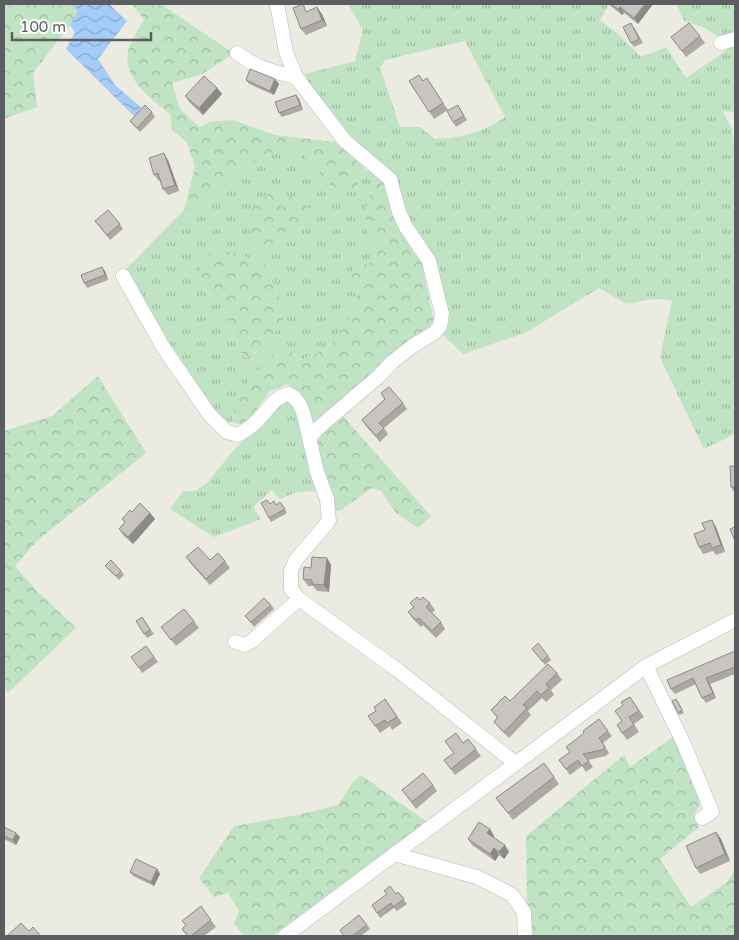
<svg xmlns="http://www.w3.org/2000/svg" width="739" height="940" viewBox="0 0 739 940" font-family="'Varela Round',sans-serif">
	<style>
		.grass { fill: url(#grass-tufts); fill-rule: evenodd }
		.forest { fill: url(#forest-crowns) }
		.water { fill: url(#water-waves) }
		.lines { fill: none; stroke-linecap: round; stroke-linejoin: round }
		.minor-casing { stroke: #b8b9be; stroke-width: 15 }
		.minor { stroke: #fff; stroke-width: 14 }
		.wall { fill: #aca9a5 }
		.shaded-wall { fill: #8c8a86 }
		.building { fill: #c8c5c0; stroke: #8c8a86 }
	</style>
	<defs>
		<pattern id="grass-tufts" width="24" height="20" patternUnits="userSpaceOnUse" patternTransform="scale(1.25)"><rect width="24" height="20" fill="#c0e3c4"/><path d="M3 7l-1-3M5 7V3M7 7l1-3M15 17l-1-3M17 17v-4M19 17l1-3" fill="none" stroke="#9fbba3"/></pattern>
		<pattern id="forest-crowns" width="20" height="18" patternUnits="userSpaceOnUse" patternTransform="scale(1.25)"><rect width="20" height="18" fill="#c0e3c4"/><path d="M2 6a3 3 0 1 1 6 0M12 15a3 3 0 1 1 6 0" fill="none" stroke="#9fbba3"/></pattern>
		<pattern id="water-waves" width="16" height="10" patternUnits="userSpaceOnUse" patternTransform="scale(1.25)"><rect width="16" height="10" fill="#a5ccf9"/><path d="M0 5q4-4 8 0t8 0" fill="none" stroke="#89a9cd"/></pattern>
	</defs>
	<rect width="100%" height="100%" fill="#ecebe2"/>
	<!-- grass -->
	<g class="grass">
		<path d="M348,4H609L600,20L617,33L641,57L666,47L686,78L727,50L725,46L735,43V112L723,111L732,129L735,152V434L704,449L660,358L672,300L653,299L626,304L599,288L525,333L463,354L442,334L448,320L441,283L406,222L394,180L343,134L310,87L305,74L355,61L363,30ZM465,41L505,117C478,134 466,137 435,139L420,127H400L380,68L385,60Z"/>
		<polygon points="676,4 735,4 735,34 719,37 703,27 684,21"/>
		<path d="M296,147L309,160L331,187L354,192L365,169L381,177L372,188L367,203L365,226L374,245L378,260L354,268L361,301L327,349L301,360L287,348L234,403L233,423L224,421L201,394L124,271L184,210L208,201L230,178L265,155ZM306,202L309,219L297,233L274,242ZM235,253L267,265L275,290L288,310L256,353L244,358L232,333L224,303L203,289Z"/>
		<polygon points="287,401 295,408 320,491 297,492 280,499 272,490 253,507 261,519 214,537 170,509 182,492 197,490 208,482 231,453 279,405"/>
	</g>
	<!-- forest -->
	<g class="forest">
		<polygon points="5,4 71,4 78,10 70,25 33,73 37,107 4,119 4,8"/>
		<path d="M132,4H161L230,51V56L202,74L172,83L180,109L199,127L210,122L233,120L275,135L335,142L365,169L354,192L331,187L309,160L295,147L265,155L230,178L208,201L184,210L195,167L187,142L172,130L170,114C151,99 123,79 128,52C130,41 139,29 144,20Z"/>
		<path d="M381,177L394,218L422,264L434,321L420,336L311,426C306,407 304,394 287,384L270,391L245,425L233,423L234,403L254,374L275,353L287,348L301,360L327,349L360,301L349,286L354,268L378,260L374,245L365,226L367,203L372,187Z"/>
		<polygon points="276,191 307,202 309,219 297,233 259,249 251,242 249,217 256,199"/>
		<path d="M216,250L235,253L267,265L275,290L288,310C275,333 269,348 244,358L232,333L224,303C201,287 198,290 199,260Z"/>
		<polygon points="98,376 146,453 37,541 15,566 37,591 76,628 8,693 4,688 4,431 52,416"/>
		<polygon points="342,415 431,516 418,528 396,513 381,491 372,488 341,510 334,512 315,447 324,430"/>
		<polygon points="676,735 702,801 694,815 699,827 660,859 691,907 727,882 735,870 735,936 530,936 527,909 526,836 624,755 630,767"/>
		<polygon points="361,775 427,822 272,936 244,936 234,924 239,911 228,893 214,897 199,878 234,826 298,815 338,805 353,782"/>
	</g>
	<!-- water -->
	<polygon class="water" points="71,4 109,4 127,21 98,59 115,85 143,109 136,118 66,49 75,32 70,25 78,10"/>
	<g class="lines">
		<defs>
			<g id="minor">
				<polyline points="277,4 286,52 296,77 345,141 390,179 399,212 406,227 429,261 442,314 440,326 434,333 414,345 391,363 379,376 324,423 309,437 317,472 327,499 329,521 295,561 291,571 291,589 299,599 399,671 515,763"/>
				<polyline points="721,43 735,39"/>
				<path d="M237,53C259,69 270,71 296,77"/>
				<path d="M123,276L163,347L209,414L227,432L238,435C245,431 252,426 258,420C268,410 275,396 289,394C304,401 305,423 309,437"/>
				<polyline points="235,642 245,645 252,641 299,599"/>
				<polyline points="646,666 683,742 712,812 702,818"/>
				<polyline points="394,854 477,877 512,895 524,912 525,936"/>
				<polyline points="285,936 646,666 735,620"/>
			</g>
		</defs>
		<!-- minor casing -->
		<use href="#minor" class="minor-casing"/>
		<!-- minor -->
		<use href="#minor" class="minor"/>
	</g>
	<!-- wall -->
	<g class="wall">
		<polygon points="608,4 653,4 638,24 624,13 622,15"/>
		<polygon points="308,11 322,14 327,26 306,35 301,29"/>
		<polygon points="634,27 643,43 634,47 631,43"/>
		<polygon points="700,36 705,43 686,57 671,37"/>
		<polygon points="427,78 448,110 434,119 409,81 423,81"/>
		<polygon points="275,79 279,84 274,95 249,84 246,80"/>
		<polygon points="217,88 222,94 203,115 190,103 185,96"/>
		<polygon points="296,95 299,99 303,110 282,117 279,113"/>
		<polygon points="458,105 467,120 456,127 453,122"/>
		<polygon points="152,112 155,117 140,132 133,125 130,121"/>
		<polygon points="168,160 179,191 168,195 163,189 160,181 159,181 154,175"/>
		<polygon points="95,221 120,224 123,229 110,240"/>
		<polygon points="105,271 108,280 87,288 84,283"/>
		<polygon points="381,393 403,403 407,409 384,428 388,434 380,442 366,426 362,420 385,400"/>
		<polygon points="735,466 735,492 734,492 731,487"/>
		<polygon points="270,504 283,506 287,513 271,522 269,518"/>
		<polygon points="150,513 155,519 133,544 124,536 119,529 125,523 122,519"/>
		<polygon points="716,527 725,552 716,555 713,551 703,554 699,547 705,530"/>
		<polygon points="186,557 225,561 230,568 210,585 191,564"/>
		<polygon points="327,558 331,565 329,592 317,591 313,586 308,586 303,579"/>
		<polygon points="105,566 121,571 124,575 119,580"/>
		<polygon points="420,600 430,603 435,610 432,613 441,622 445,629 436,638 423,625 421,627 413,619 408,612 413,607 410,603"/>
		<polygon points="271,605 274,609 254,627 245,616"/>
		<polygon points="142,617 154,634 147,638 136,621"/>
		<polygon points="194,621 199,628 176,646 161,627"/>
		<polygon points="146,646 158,662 142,673 139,668"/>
		<polygon points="532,649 548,656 551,660 545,665"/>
		<polygon points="735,651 735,674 710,684 716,698 706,703 702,698 696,684 675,694 671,689"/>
		<polygon points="557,673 562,680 551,690 554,695 546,702 542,698 528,711 531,715 509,738 499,728 494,722 497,718 491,710 510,701"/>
		<polygon points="630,697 644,717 634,724 639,732 627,740 622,733 623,705"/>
		<polygon points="385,699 402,723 392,730 390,726 380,733 368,716 376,711"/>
		<polygon points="678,701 684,713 679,715 678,713"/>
		<polygon points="599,719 612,736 603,743 609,753 606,756 588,760 593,767 586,772 582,766 570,775 559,760 570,752 584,733"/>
		<polygon points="468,739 481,756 455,775 444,760 454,753 463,743"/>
		<polygon points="554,777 559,784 513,820 496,798"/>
		<polygon points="433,785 437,791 416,809 402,790"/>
		<polygon points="4,828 20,837 16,845 4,839"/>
		<polygon points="490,829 494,836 493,837 509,852 504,859 499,855 495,861 472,845 468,839"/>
		<polygon points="716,832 721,839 730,861 700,874 696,868"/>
		<polygon points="157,869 160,874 154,886 133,876 130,872"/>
		<polygon points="398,892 407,904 397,911 394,908 380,918 372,905 396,894"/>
		<polygon points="211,920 216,927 204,936 187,936 182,929"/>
		<polygon points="367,925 370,929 361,936 344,936"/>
	</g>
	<!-- shaded-wall -->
	<g class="shaded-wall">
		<polygon points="645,4 653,4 638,24 634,18"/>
		<polygon points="317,7 322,14 327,26 322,20"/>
		<polygon points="620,7 624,13 622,15 618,9"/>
		<polygon points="275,79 279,84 274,95 270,91"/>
		<polygon points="217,88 222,94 203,115 199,108"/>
		<polygon points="296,95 299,99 303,110 300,105"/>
		<polygon points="164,153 168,160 179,191 175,185"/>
		<polygon points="102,267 105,271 108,280 105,275"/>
		<polygon points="150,513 155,519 133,544 128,537"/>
		<polygon points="712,520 716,527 725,552 721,545"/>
		<polygon points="327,558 331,565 329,592 324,585"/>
		<polygon points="706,678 710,684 716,698 713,693"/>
		<polygon points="490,829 494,836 492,840 487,833"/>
		<polygon points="716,832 721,839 730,861 725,854"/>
		<polygon points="16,833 20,837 16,845 13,840"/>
		<polygon points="505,845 509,852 504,859 499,852"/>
		<polygon points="494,848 499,855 495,861 490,854"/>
		<polygon points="157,869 160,874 154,886 151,882"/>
	</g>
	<!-- building -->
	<g class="building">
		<polygon points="303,4 306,12 317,7 322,20 301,29 293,8"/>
		<polygon points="611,4 645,4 634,18 620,7 618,9"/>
		<polygon points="631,23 639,39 631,43 623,27"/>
		<polygon points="689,23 700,36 682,51 671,37"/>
		<polygon points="250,69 275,79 270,91 246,80"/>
		<polygon points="419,75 423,81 427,78 443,103 429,112 409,81"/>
		<polygon points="204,76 217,88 199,108 185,96"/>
		<polygon points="296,95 300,105 279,113 275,102"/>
		<polygon points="145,105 152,112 137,128 130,121"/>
		<polygon points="458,105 464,116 453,122 447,111"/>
		<polygon points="164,153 175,185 163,189 158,173 154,175 149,158"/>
		<polygon points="108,210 120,224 107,235 95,221"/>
		<polygon points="102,267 105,275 84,283 81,275"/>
		<polygon points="389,387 403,403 379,423 384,428 376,436 362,420 385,399 381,393"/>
		<polygon points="730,466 735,466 735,487 731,487"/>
		<polygon points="267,500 270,504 274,501 276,505 280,502 285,509 269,518 261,503"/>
		<polygon points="140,503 150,513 128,537 119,529 125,522 122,519 130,510 132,512"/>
		<polygon points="712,520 721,545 712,548 710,543 699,547 694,534 705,530 702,523"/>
		<polygon points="735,527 735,541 730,529"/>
		<polygon points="198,547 210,560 218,553 225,561 206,579 186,557"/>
		<polygon points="312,557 327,558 324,585 312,584 312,580 303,579 304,567 311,568"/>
		<polygon points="111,560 121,571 116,576 105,566"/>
		<polygon points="417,597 420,600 423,597 430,603 426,607 441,622 432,631 419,618 416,620 408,612 414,607 410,603"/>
		<polygon points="264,598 271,605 251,622 245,616"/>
		<polygon points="184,609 194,621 171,640 161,627"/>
		<polygon points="142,617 150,630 144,634 136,621"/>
		<polygon points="538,643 548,656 542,661 532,649"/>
		<polygon points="146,646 154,657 139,668 131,657"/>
		<polygon points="735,651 735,667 706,678 713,693 702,698 693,678 671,689 667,680"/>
		<polygon points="548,664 557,673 546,684 549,688 541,695 537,691 523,705 527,708 504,732 494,722 498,717 491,710 505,696 510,701"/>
		<polygon points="630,697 639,711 629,717 634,725 622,733 617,725 622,721 615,711 623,705 621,702"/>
		<polygon points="385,699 397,717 387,723 385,720 375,726 368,716 376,711 374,707"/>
		<polygon points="676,699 682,710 678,713 672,701"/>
		<polygon points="599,719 608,731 599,738 605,747 602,750 583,754 589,761 582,766 578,760 566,769 559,760 570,752 566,747 584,733 583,731"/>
		<polygon points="456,733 463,743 468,739 476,749 451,769 444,760 454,753 445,741"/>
		<polygon points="544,763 554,777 508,813 496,798"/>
		<polygon points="423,773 433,785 412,802 402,790"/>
		<polygon points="479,822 490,829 487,833 505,845 499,852 494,848 490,854 468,839"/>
		<polygon points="4,827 16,833 13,840 4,836"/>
		<polygon points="716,832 725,854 696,868 686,846"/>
		<polygon points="136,859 157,869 151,882 130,872"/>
		<polygon points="390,886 396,894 398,892 404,899 393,907 391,903 377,913 372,905 387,894 384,891"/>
		<polygon points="201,906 211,920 191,936 188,936 182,929 186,925 182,921"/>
		<polygon points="359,915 367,925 352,936 344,936 340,930"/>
		<polygon points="21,923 29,931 33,927 40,935 38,936 10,936 8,935"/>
	</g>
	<!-- border -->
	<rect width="739" height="940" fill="none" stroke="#5b5d62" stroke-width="10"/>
	<!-- scale -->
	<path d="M12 32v8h139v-8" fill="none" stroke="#5b5d62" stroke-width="2.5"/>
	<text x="20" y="32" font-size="15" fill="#5b5d62" stroke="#ffffff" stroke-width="4" paint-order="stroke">100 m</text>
</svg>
